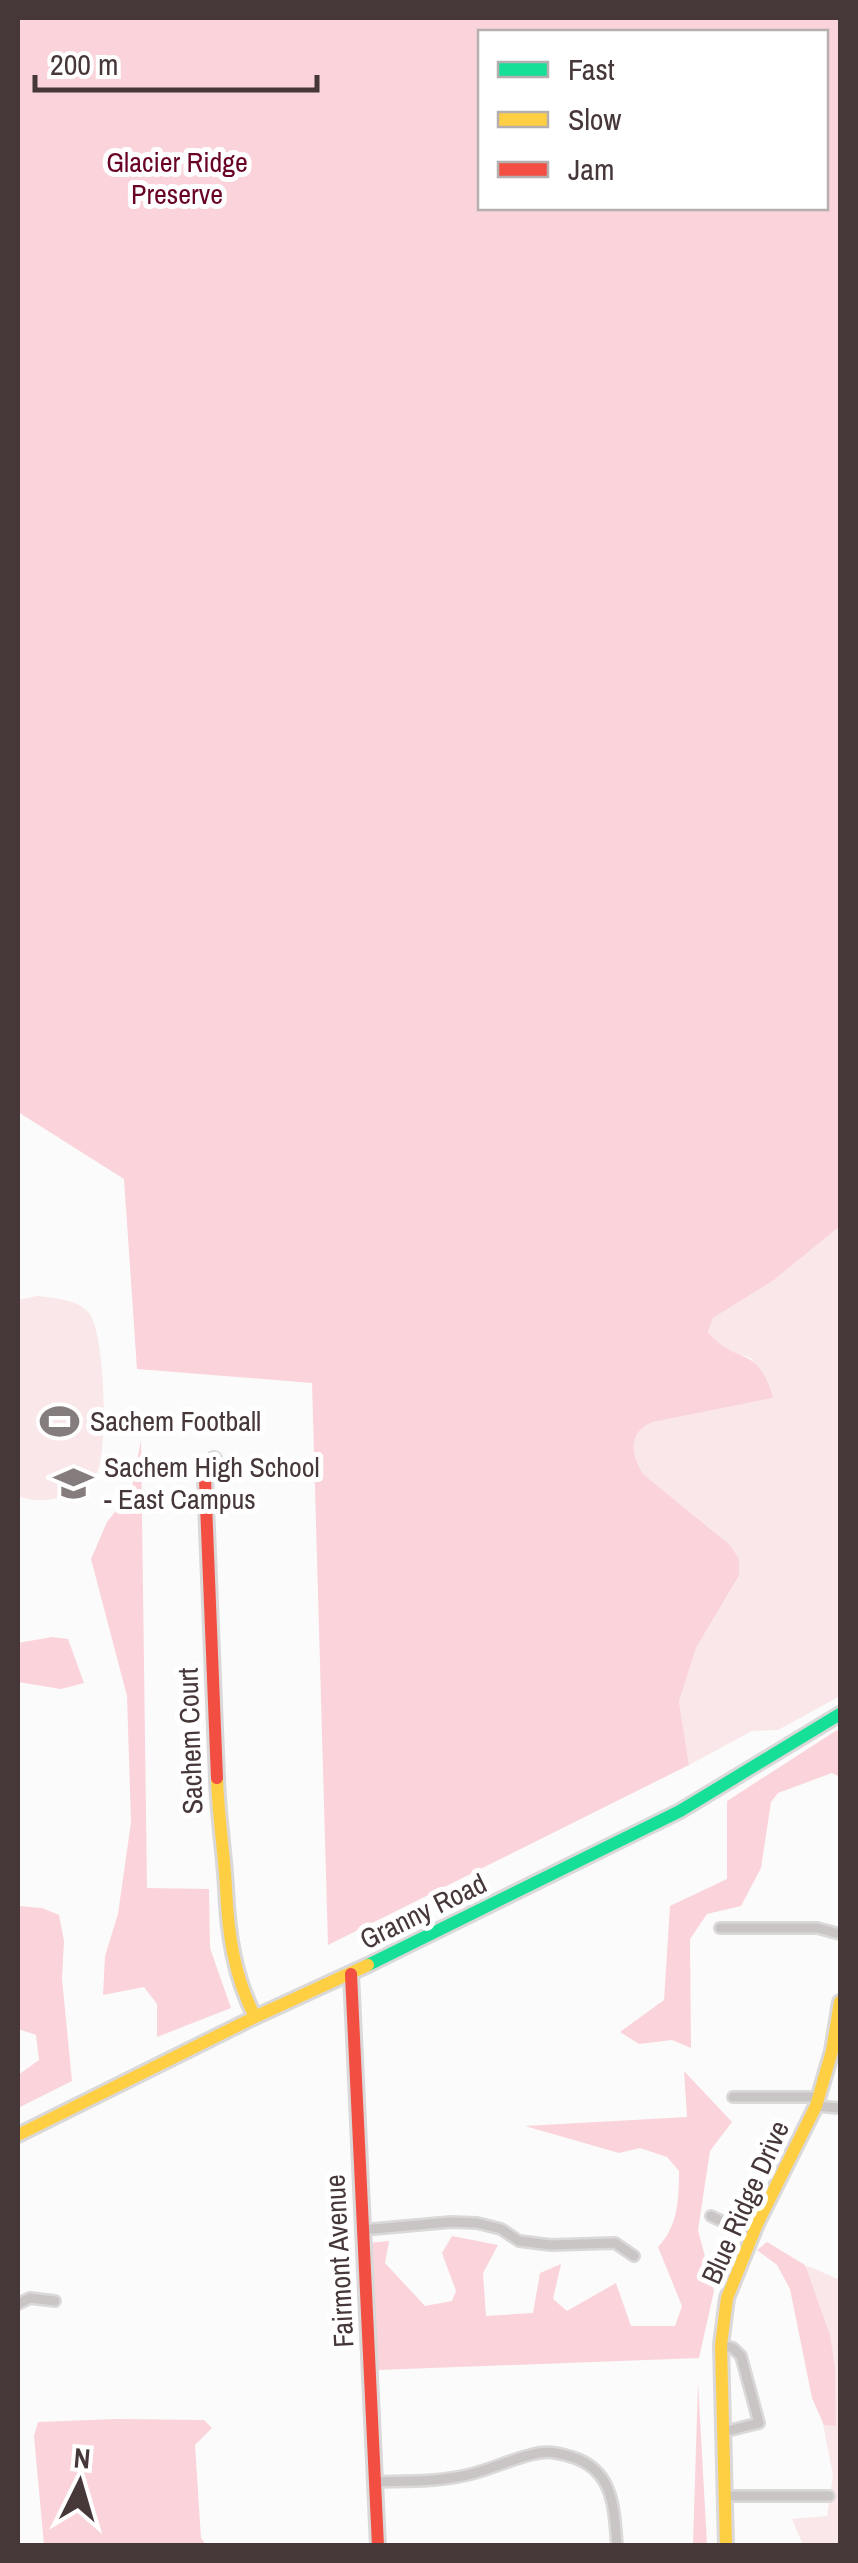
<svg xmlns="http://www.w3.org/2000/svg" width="858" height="2563" viewBox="0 0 858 2563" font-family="'Archivo Narrow',sans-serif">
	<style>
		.green { fill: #fae7e9 }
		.forest { fill: #fad4da; fill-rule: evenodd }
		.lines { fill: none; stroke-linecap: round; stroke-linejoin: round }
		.street-casing { stroke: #dad8d8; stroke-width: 14 }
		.fast-casing { stroke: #dad8d8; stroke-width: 18 }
		.slow-casing { stroke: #dad8d8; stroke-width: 18 }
		.jam-casing { stroke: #dad8d8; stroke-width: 18 }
		.street { stroke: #c9c5c5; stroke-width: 9 }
		.fast { stroke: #16e098; stroke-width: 12 }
		.slow { stroke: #ffcf43; stroke-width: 12 }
		.jam { stroke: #f24e42; stroke-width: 12 }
		.labels { text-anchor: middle; stroke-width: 10; stroke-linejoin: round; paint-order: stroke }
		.park-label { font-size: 28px; fill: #680227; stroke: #fff }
		.poi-label { font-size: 28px; fill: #463739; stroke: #fff; text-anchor: start }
		.street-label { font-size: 28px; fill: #463739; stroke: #fff }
	</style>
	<rect width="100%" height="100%" fill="#fbfbfb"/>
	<!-- green -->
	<g class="green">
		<path d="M840,1226V1696L778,1730L752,1731L689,1765L679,1702L696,1648L739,1577V1559L730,1545L643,1474C629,1452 627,1433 653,1422L773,1398L751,1358L722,1349L708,1332L713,1318L774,1280Z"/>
		<path d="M37,1296C54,1298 77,1299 89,1313C105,1332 109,1454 96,1475C82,1497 40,1506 18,1496V1300Z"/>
		<polygon points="792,2265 811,2267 837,2279 840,2272 840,2545 803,2545 792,2519 827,2516 833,2475"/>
	</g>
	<!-- forest -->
	<g class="forest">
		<path d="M18,18H840V1226L774,1280L713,1318L708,1332C737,1367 757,1342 773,1398L653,1422C628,1432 630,1453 643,1474L730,1545L739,1559V1576L696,1648L679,1702L689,1765L328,1945L312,1383L137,1369L124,1179L18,1112ZM826,32V208H480V32Z"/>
		<polygon points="141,1440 147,1888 209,1889 210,1948 231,2008 157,2037 157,2004 144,1987 103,1995 105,1956 118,1914 131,1822 127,1696 91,1559 107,1522 131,1492"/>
		<polygon points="52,1637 68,1639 84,1683 61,1689 18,1682 18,1643"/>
		<polygon points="837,1730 840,1735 840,1777 832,1773 778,1793 771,1802 761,1868 741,1906 707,1914 690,1939 691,2048 672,2040 639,2044 620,2032 664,2000 670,1906 727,1879 727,1801"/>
		<polygon points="18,1906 42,1908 59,1915 64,1941 62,1979 72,2081 18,2108 18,2075 39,2060 36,2035 18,2029"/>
		<path d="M684,2071L732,2122L710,2151L698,2230L714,2291L699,2358L378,2370L368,2243L389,2241L385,2263L425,2306L452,2301L456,2291L442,2253L452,2236L498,2245L483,2273L486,2316L533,2313L540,2273L561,2264L553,2299L567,2311L616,2283L631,2326H675L682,2306L658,2247C678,2226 679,2200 679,2171L667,2157L640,2148L619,2153L525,2126L687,2117Z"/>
		<polygon points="767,2242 805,2265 830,2335 835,2367 836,2426 824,2425 812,2398 790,2289 777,2265 757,2250"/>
		<polygon points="698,2382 707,2545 693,2545"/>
		<polygon points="117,2419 204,2420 212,2428 195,2445 201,2538 206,2545 44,2545 34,2436 38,2422"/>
	</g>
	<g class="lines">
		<defs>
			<g id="street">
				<polyline points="720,1928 817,1928 840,1934"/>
				<polyline points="733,2097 819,2097"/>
				<polyline points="816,2106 840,2108"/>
				<polyline points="711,2216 752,2236"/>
				<polyline points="362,2230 451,2222 477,2223 501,2229 519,2241 551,2245 615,2243 634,2256"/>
				<polyline points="18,2304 30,2298 55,2301"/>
				<polyline points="721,2345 733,2348 741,2356 759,2423 723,2432"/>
				<path d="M375,2482C406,2481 437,2482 467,2475C490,2470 511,2459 534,2454C546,2450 560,2453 572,2457C614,2470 614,2508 617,2546"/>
				<polyline points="725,2496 829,2496"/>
			</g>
			<polyline id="fast" points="368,1965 680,1811 840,1714"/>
			<g id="slow">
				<path d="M217,1778C218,1815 224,1851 226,1888C228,1934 234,1976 255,2017"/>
				<polyline points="18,2135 255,2017 368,1965"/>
				<polyline points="726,2546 721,2345 727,2298 757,2224 816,2106 832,2051 840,2002"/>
			</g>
			<g id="jam">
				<polyline points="214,1459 205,1479 217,1778"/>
				<polyline points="351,1974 378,2546"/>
			</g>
		</defs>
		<!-- street casing -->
		<use href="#street" class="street-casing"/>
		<!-- fast casing -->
		<use href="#fast" class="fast-casing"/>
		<!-- slow casing -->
		<use href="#slow" class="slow-casing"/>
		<!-- jam casing -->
		<use href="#jam" class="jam-casing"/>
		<!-- street -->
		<use href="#street" class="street"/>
		<!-- fast -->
		<use href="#fast" class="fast"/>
		<!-- slow -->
		<use href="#slow" class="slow"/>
		<!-- jam -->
		<use href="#jam" class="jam"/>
	</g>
	<!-- icons -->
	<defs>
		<symbol id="stadium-bare" viewBox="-9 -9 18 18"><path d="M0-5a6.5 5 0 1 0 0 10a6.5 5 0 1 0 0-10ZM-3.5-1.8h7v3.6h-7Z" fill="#857c7d" stroke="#fff" stroke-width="2.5" paint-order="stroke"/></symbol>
		<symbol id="school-bare" viewBox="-9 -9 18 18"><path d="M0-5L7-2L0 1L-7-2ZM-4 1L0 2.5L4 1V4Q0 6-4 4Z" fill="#857c7d" stroke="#fff" stroke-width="2.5" paint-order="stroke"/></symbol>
	</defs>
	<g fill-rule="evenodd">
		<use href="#stadium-bare" x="32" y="1394" width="55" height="55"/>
		<use href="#school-bare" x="46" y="1456" width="55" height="55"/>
	</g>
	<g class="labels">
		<!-- park labels -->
		<g class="park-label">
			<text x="177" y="172">Glacier Ridge<tspan x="177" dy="32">Preserve</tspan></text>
		</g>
		<!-- poi labels -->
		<g class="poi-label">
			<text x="90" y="1431">Sachem Football</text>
			<text x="104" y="1477">Sachem High School<tspan x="104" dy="32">- East Campus</tspan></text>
		</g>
		<!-- street labels -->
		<g class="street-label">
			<text transform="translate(190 1741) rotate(-92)" y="10">Sachem Court</text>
			<text transform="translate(423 1911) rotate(-26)" y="10">Granny Road</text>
			<text transform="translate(745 2202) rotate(-66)" y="10">Blue Ridge Drive</text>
			<text transform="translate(339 2261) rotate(-93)" y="10">Fairmont Avenue</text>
		</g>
	</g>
	<!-- border -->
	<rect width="858" height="2563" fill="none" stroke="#463739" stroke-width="40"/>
	<!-- legend -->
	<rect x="478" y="30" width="350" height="180" fill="#ffffff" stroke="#b5afb0" stroke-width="2.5"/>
	<rect x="498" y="62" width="50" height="15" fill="#16e098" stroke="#b5afb0" stroke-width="2.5"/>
	<text x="568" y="80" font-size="30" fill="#463739">Fast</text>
	<rect x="498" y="112" width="50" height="15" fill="#ffcf43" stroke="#b5afb0" stroke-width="2.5"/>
	<text x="568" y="130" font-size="30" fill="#463739">Slow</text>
	<rect x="498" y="162" width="50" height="15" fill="#f24e42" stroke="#b5afb0" stroke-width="2.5"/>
	<text x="568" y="180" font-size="30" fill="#463739">Jam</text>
	<!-- north arrow -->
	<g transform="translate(80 2483) rotate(5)" stroke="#ffffff" stroke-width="8" paint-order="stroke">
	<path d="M0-8L18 38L0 25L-18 38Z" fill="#463739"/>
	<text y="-15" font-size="28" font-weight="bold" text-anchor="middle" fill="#463739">N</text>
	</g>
	<!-- scale -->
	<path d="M35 75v15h282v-15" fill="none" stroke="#463739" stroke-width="5"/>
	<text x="50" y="75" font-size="30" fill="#463739" stroke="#ffffff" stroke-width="8" paint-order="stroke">200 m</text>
</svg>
